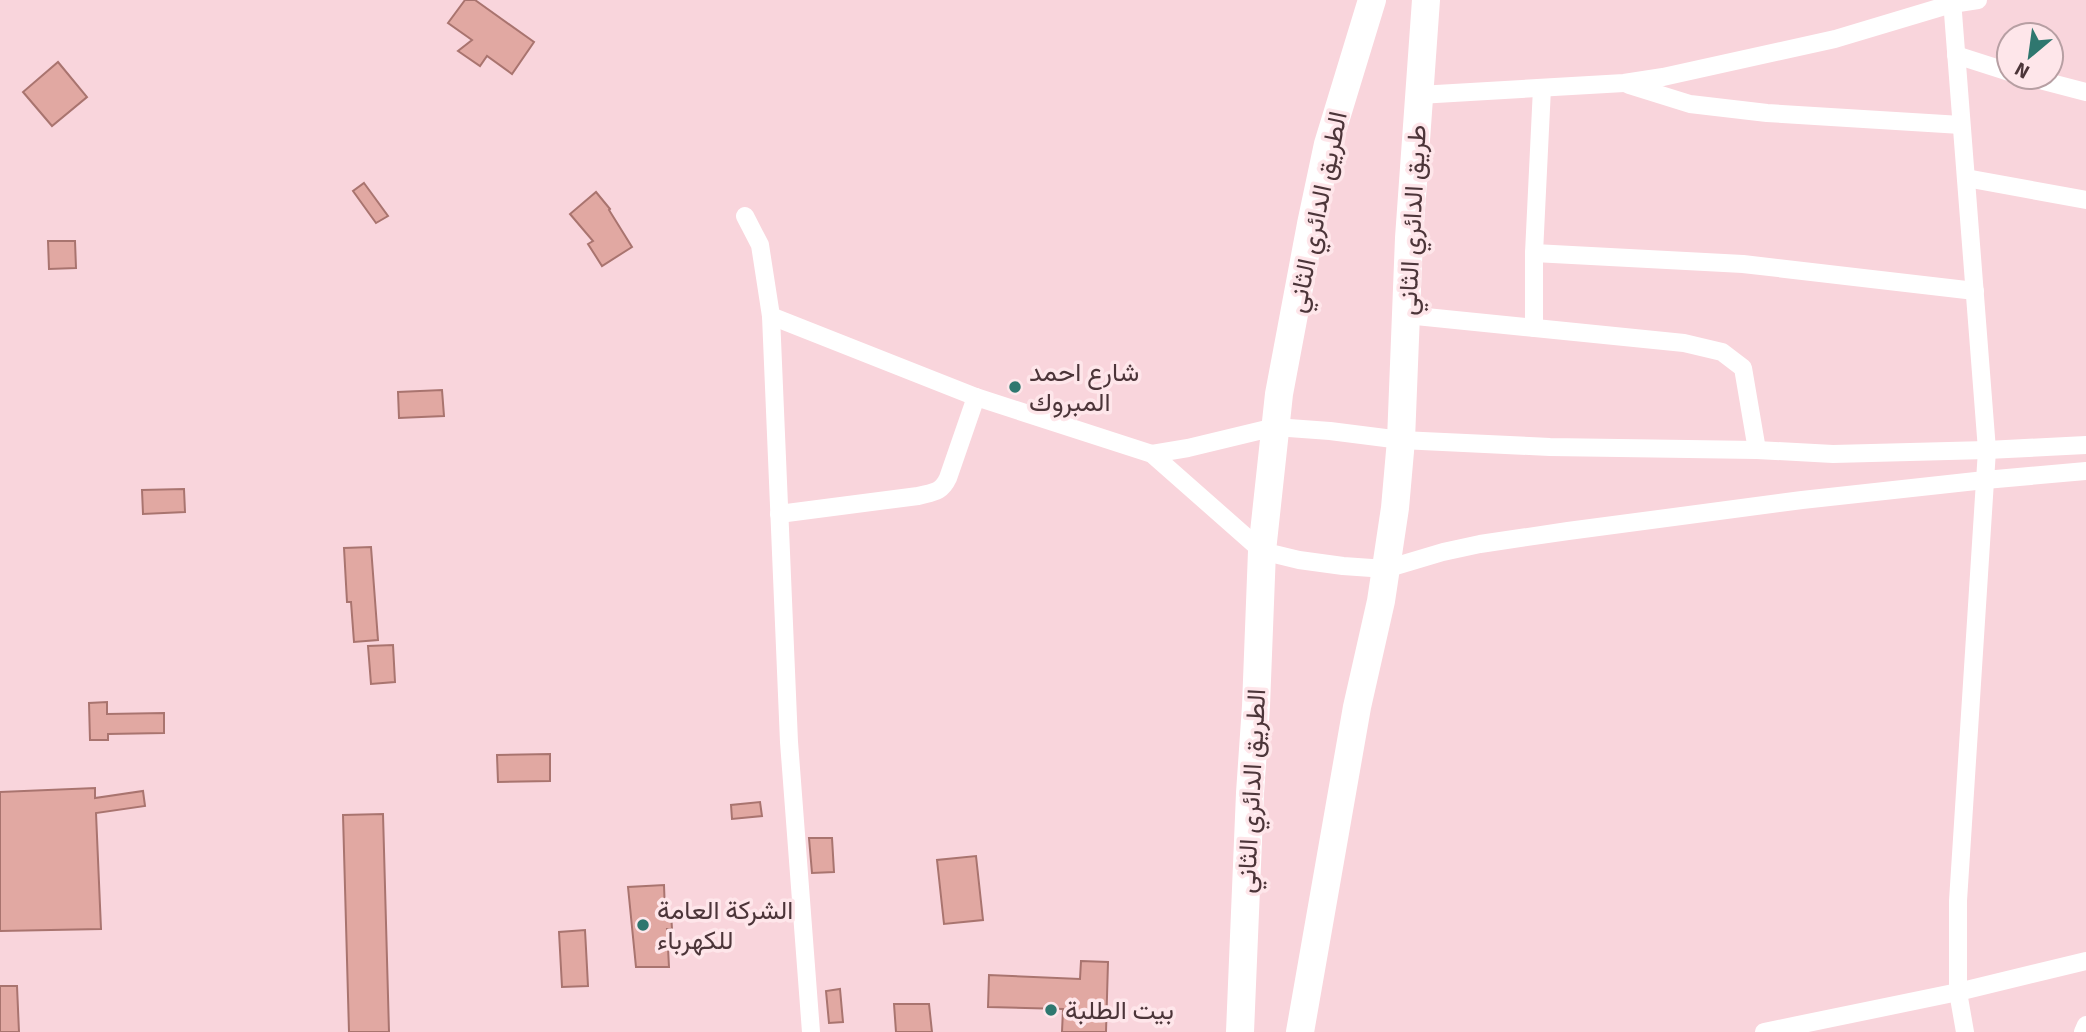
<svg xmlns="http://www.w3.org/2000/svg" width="2086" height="1032" viewBox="0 0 2086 1032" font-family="Signika,Vazirmatn,sans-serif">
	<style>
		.building { fill: #e1a8a2; stroke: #a9746f; stroke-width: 2 }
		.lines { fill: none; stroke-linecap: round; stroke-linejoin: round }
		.minor { stroke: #fff; stroke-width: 18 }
		.primary { stroke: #fff; stroke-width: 28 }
		.poi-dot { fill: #2f776f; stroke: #fee6ea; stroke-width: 2.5 }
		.labels { text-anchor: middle; stroke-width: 7; stroke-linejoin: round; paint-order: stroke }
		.street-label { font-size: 26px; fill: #4c3539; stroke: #fee6ea }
		.poi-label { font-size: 26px; fill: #4c3539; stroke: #fee6ea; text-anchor: start }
	</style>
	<rect width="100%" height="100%" fill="#f9d5dc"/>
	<!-- building -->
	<g class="building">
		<polygon points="465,0 475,0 534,42 512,74 487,56 480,66 458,51 472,40 448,23"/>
		<polygon points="58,62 87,97 52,126 23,92"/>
		<polygon points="364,183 388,216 376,223 353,191"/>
		<polygon points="596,192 610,209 609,210 632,247 602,266 588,244 593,241 570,214"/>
		<polygon points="48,241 75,241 76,268 49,269"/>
		<polygon points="442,390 444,416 399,418 398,392"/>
		<polygon points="184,489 185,512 143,514 142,490"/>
		<polygon points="371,547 378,640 354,642 351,602 347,602 344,548"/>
		<polygon points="393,645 395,682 371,684 368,646"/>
		<polygon points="107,702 107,714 164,713 164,733 108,734 108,740 90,740 89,703"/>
		<polygon points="550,754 550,781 498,782 497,755"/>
		<polygon points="95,788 95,798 143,791 145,806 96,813 101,929 0,931 0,792"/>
		<polygon points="760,802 762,816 732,819 731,805"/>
		<polygon points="383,814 389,1032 349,1032 343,815"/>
		<polygon points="809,838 832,838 834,872 812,873"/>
		<polygon points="976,856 983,920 944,924 937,860"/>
		<polygon points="664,885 665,913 671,913 672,929 667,929 669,967 636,967 628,887"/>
		<polygon points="585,930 588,986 562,987 559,932"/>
		<polygon points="1081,961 1108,962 1106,1032 1062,1032 1063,1009 988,1007 989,975 1080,979"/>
		<polygon points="0,986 17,986 19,1032 0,1032"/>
		<polygon points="840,989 843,1022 829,1023 826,991"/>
		<polygon points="894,1004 929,1004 932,1032 896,1032"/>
	</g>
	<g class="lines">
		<!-- minor -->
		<g class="minor">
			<polyline points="1952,0 1987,450 1958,901 1958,992 1965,1032"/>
			<polyline points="1956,55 2009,72"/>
			<polyline points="2028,77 2086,92"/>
			<polyline points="1629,85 1690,104 1767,113 1961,125"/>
			<polyline points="1419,95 1624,83 1663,77 1835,39 1952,4 1978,0"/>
			<polyline points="1966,178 2086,200"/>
			<polyline points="745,216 760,245 771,316 789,742 811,1032"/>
			<polyline points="1534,253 1743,264 1975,291"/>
			<polyline points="1406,315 1684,343 1722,352 1743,368 1757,450"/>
			<polyline points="771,316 976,397 1152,454 1262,551 1299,560 1343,566 1386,569 1443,552 1480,544 1568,531 1802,500 1985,480 2086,471"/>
			<polyline points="1534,328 1534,253 1542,88"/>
			<polyline points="1152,454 1188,448 1275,427 1330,431 1401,440 1550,447 1757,450 1833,454 1987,450 2086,445"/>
			<path d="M779,514L918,496C933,492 941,493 948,478L976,397"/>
			<polyline points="1764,1032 1958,992 2086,961"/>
			<polyline points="2083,1032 2086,1025"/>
		</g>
		<!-- primary -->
		<g class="primary">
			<polyline points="1240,1032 1250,793 1256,706 1262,551 1279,394 1311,224 1328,144 1372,0"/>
			<polyline points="1300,1032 1357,707 1381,601 1395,508 1401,440 1409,238 1426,0"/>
		</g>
	</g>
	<!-- markers -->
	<g class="poi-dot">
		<circle cx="1015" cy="387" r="7"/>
		<circle cx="643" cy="925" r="7"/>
		<circle cx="1051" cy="1010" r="7"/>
	</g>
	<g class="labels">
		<!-- street labels -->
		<g class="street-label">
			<text transform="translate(1317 212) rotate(-78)" y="9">الطريق الدائري الثاني</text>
			<text transform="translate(1412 220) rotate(-87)" y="9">طريق الدائري الثاني</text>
			<text transform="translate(1251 791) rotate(-87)" y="9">الطريق الدائري الثاني</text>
		</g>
		<!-- poi labels -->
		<g class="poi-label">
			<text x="1029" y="381">شارع احمد<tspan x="1029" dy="30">المبروك</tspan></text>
			<text x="657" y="919">الشركة العامة<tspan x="657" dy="30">للكهرباء</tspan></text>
			<text x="1065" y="1019">بيت الطلبة</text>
		</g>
	</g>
	<!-- north arrow -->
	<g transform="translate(2030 56) rotate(209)"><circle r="33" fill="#fee6ea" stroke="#b79fa3" stroke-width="2"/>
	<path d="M0-5L12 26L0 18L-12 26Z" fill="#2f776f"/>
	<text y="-10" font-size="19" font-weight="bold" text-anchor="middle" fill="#4c3539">N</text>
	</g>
</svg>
